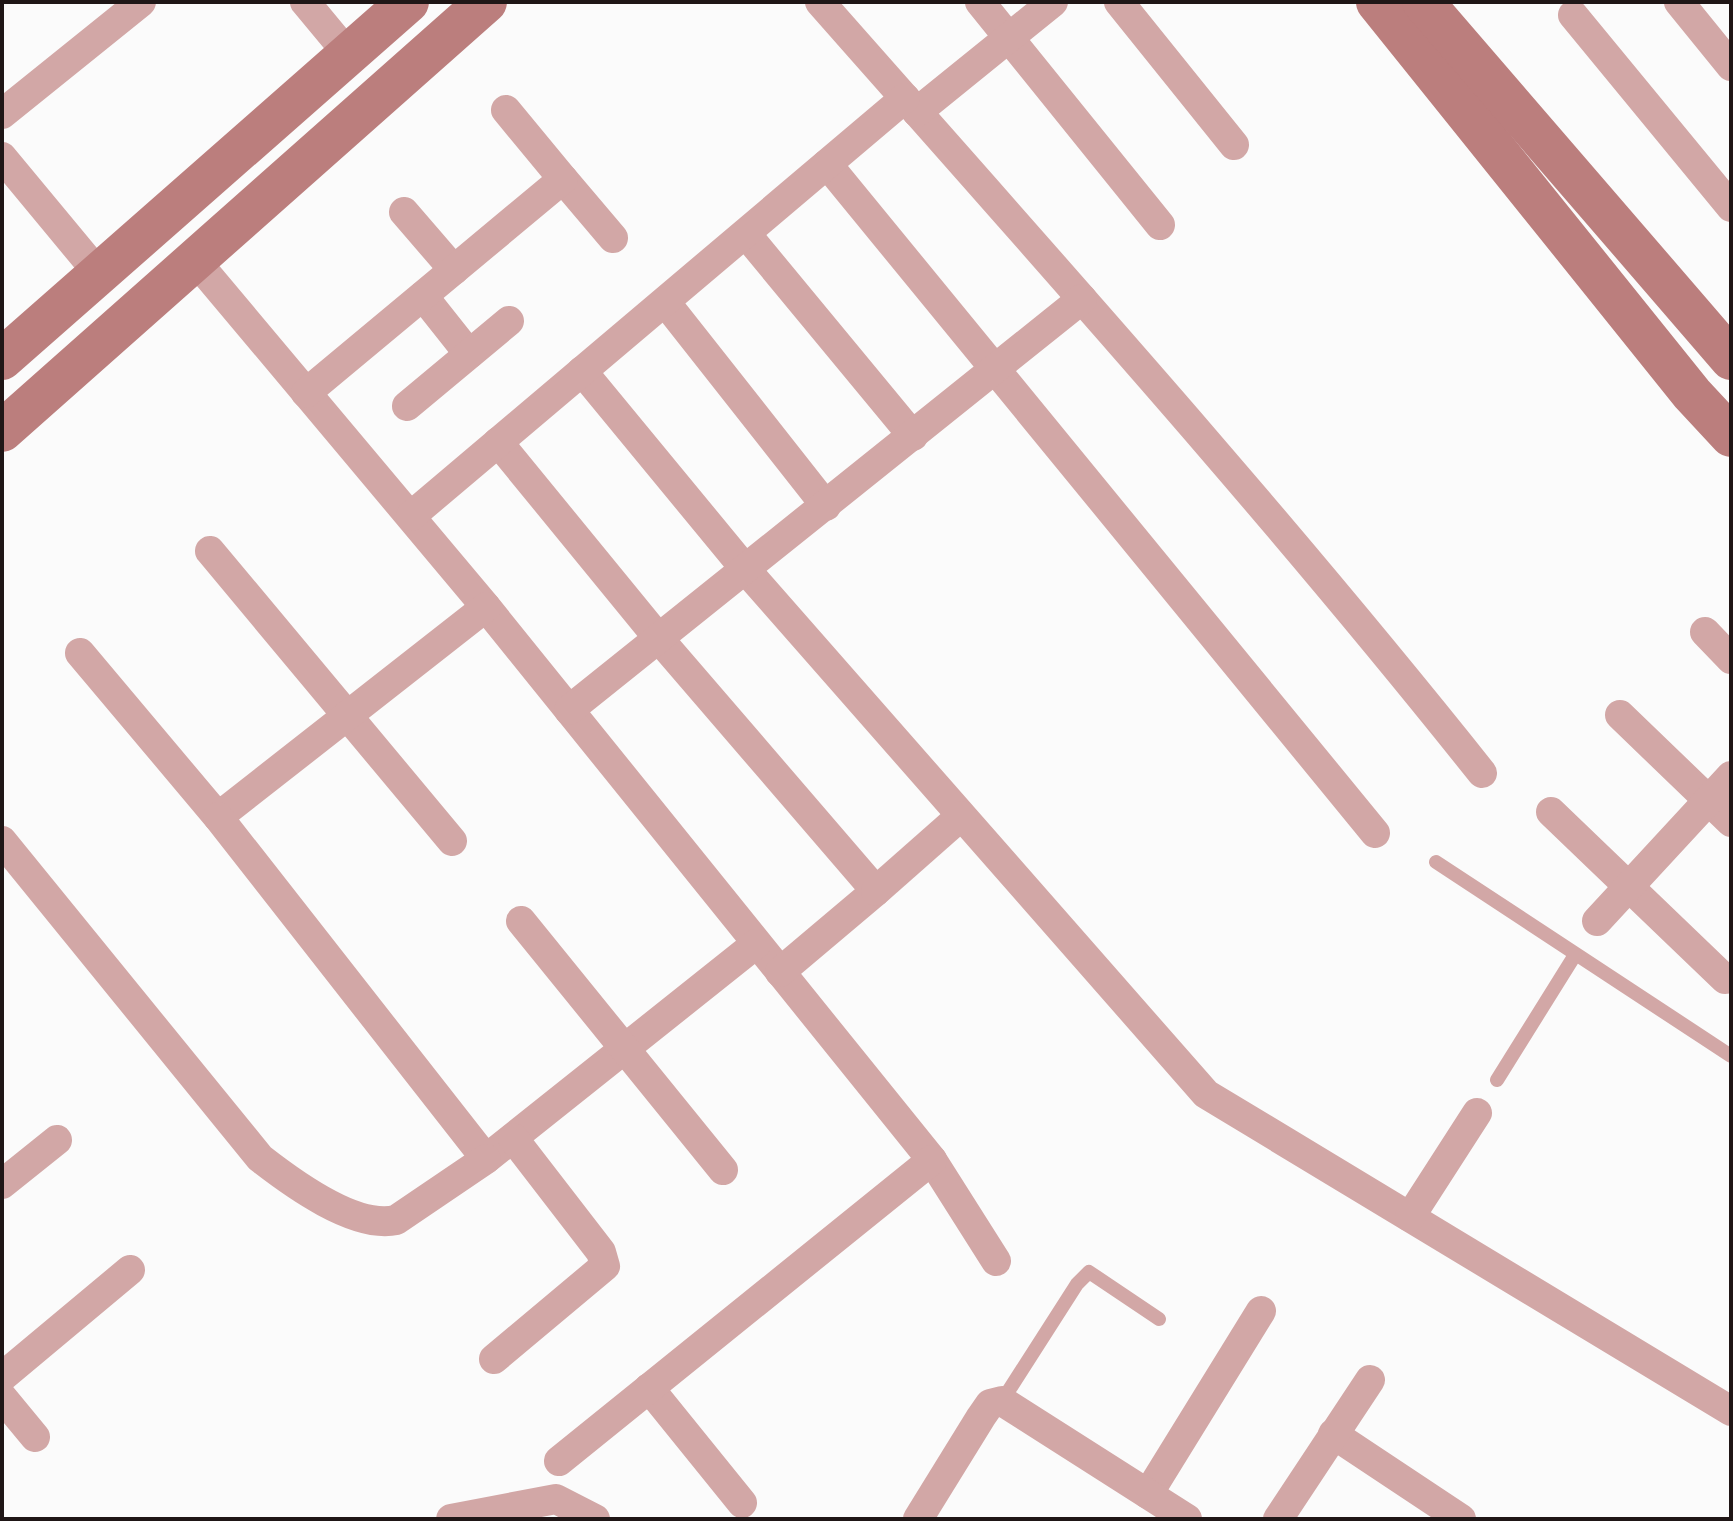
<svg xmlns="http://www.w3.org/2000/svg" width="1733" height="1521" viewBox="0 0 1733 1521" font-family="Ubuntu,sans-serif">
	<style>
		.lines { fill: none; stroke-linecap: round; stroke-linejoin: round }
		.lane { stroke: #d2a7a6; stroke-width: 14 }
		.street { stroke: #d2a7a6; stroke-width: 30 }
		.secondary { stroke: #bb7e7d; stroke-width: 42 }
	</style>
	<rect width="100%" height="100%" fill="#fbfbfb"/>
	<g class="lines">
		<!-- lane -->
		<g class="lane">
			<polyline points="1436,862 1731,1056"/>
			<polyline points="1497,1080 1575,955"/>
			<polyline points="1002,1401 1077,1284 1089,1272 1159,1319"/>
		</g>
		<!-- street -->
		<g class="street">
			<polyline points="305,2 349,55"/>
			<path d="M820,2C1044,256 1271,508 1482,773"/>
			<polyline points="980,2 1160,225"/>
			<polyline points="1119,2 1234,145"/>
			<polyline points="1679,2 1731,66"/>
			<polyline points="1573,15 1731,207"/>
			<polyline points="917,112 1053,2"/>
			<polyline points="2,114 141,2"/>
			<polyline points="2,157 99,274"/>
			<polyline points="827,164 1375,833"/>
			<polyline points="563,179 613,238"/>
			<polyline points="404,212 454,270"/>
			<polyline points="746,234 913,436"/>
			<polyline points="194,259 486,607 932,1160 996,1261"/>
			<polyline points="423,296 469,354"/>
			<polyline points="666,303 826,506"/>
			<polyline points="582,371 746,570 1206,1094 1731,1411"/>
			<polyline points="306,393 563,179 506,110"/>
			<polyline points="407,406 509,321"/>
			<polyline points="498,442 660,640 876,891 780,972"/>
			<polyline points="411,516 905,98"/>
			<polyline points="210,551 452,841"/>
			<polyline points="1705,632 1731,659"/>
			<polyline points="80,653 218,817 486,607"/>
			<polyline points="569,710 1082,299"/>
			<polyline points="1620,715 1731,822"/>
			<polyline points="1551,812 1725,979"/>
			<polyline points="218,817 486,1159 756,944"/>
			<path d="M2,841L260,1158C292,1183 355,1229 396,1220L486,1159"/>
			<polyline points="876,891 961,816"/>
			<polyline points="521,921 723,1170"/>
			<polyline points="1597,921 1731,776"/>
			<polyline points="2,1184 57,1140"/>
			<polyline points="1410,1217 1477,1113"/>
			<polyline points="494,1359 605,1266 601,1252 513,1138"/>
			<polyline points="2,1377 130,1270"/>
			<polyline points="649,1388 742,1503"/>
			<polyline points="2,1397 35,1437"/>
			<polyline points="1333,1434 1461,1519"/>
			<polyline points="559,1461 932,1160"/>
			<polyline points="1148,1494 1261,1311"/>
			<polyline points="451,1519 556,1499 595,1519"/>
			<polyline points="918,1519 981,1417 990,1404 1002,1401 1187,1519"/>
			<polyline points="1278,1519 1370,1380"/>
		</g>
		<!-- secondary -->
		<g class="secondary">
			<polyline points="1377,2 1692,394 1731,436"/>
			<polyline points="1423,2 1731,359"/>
			<polyline points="2,359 408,2"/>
			<polyline points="2,431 486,2"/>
		</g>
	</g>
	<!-- border -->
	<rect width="1733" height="1521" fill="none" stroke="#1f1616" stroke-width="8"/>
</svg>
